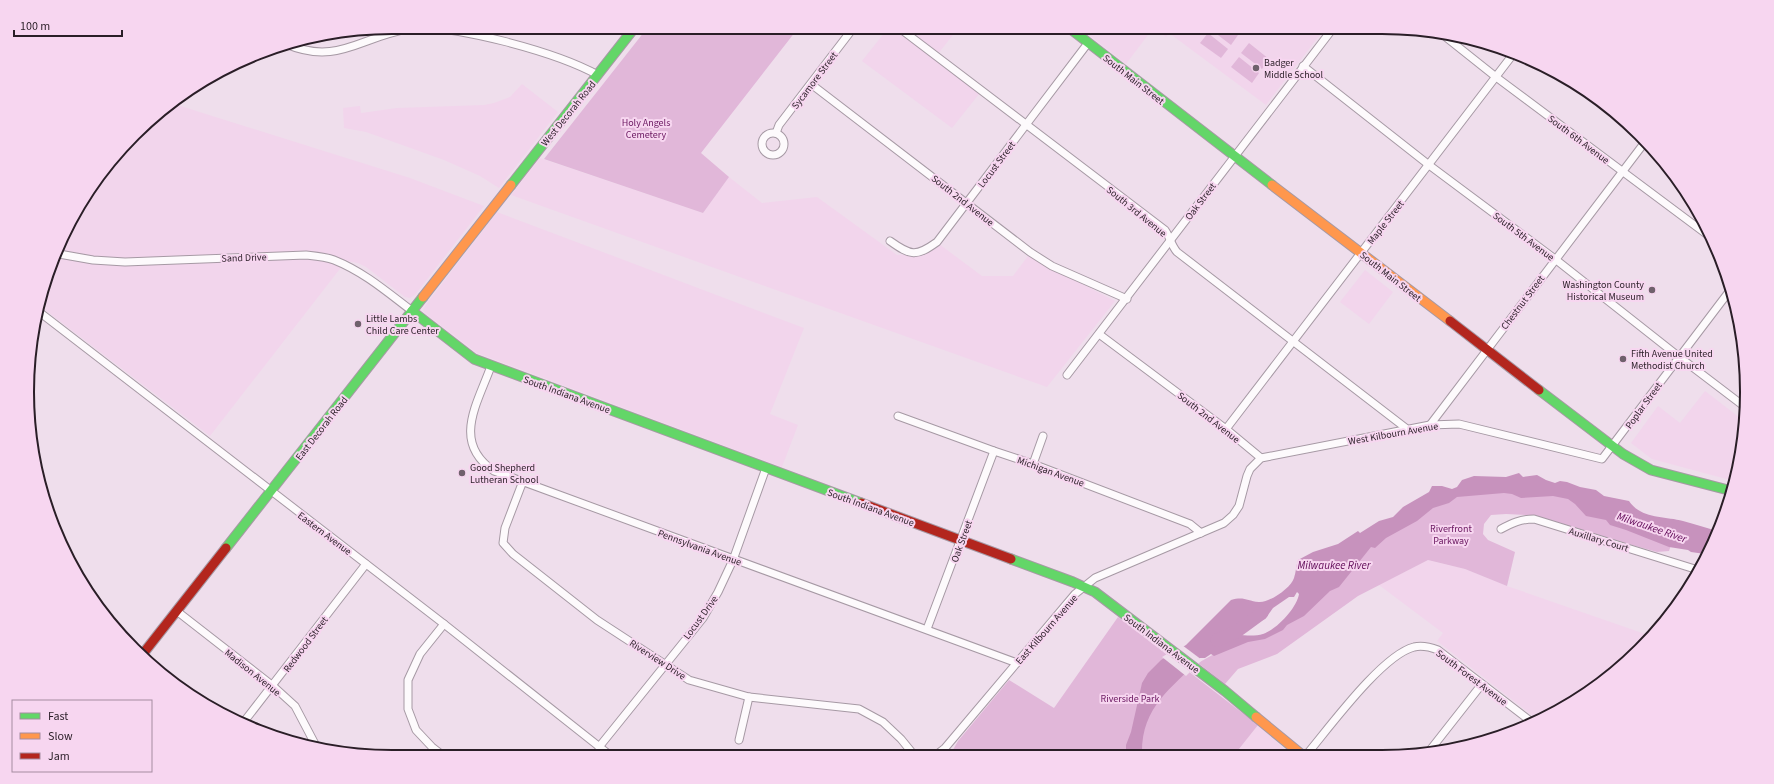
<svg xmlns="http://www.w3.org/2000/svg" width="1774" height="784" viewBox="0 0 1774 784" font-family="'Source Sans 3',sans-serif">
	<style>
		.built { fill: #f2d5ec }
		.green { fill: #e1b7d9 }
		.water { fill: #c792bd; fill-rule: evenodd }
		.pier { fill: #efdeec }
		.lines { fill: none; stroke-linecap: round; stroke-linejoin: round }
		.river { stroke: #c792bd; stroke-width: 13 }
		.street-casing { stroke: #a699a4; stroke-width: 9 }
		.fast-casing { stroke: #a699a4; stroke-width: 11 }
		.slow-casing { stroke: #a699a4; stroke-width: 11 }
		.jam-casing { stroke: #a699a4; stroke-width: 11 }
		.street { stroke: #fdfafc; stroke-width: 7 }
		.fast { stroke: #63d668; stroke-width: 9 }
		.slow { stroke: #ff974d; stroke-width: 9 }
		.jam { stroke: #b3261e; stroke-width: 9 }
		.poi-dot { fill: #6f616c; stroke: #f7d6f0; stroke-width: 1.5 }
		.labels { text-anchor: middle; stroke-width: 4; stroke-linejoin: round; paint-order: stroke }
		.poi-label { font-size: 10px; fill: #2a1e27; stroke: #f7d6f0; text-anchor: start }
		.street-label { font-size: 10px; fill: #2a1e27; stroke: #f7d6f0 }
		.park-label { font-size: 10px; fill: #69155f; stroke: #f7d6f0 }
		.water-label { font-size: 11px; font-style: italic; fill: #5f0856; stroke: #f7d6f0 }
		.rim { fill: none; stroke: #2a1e27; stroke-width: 2 }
	</style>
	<rect width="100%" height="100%" fill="#efdeec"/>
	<!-- built -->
	<g class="built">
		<polygon points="889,27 959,27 934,59 979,94 952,128 862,61"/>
		<polygon points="1079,27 1326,27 1266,105 1169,33 1166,37 1154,27 1126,64"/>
		<polygon points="522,84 558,112 499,188 480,176 444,160 366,132 344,128 343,108 360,106 361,113 397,108 484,105 494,103 510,97"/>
		<polygon points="171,103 410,178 484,206 415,295 410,298 405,297 366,267 358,263 346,261 210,436 40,306 76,209 152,117"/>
		<polygon points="540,158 703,213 729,177 762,203 817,197 897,255 925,253 935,241 982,276 1013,276 1028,256 1115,301 1047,387 511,195"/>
		<polygon points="497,212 804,328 770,414 798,425 782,467 477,353 426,314 423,310 427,303"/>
		<polygon points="1365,270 1393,292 1369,324 1340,302"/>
		<polygon points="1705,391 1744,421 1744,440 1734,481 1652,459 1631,443 1658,406 1680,423"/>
		<polygon points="1428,560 1465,569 1507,586 1648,635 1604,681 1538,720 1437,641 1443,633 1379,585"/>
		<polygon points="1258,725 1290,754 1235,754"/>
	</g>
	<!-- green -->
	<g class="green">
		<polygon points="648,27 799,27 701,153 729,177 703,213 544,159"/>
		<polygon points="1212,27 1228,27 1238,35 1231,45 1210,29"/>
		<polygon points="1208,33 1228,49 1221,58 1200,43"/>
		<polygon points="1249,43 1269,59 1262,69 1241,53"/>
		<polygon points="1239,57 1259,73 1252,83 1231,67"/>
		<polygon points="1493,492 1547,493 1568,497 1605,518 1671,545 1669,551 1657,552 1526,515 1506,514 1491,515 1484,524 1483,534 1488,540 1515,552 1507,586 1465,569 1428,560 1358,596 1277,654 1238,669 1225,684 1198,663 1225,648 1283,627 1366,550 1436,505 1459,496"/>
		<polygon points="1118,617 1258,725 1235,754 950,755 958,741 1009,680 1054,708"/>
	</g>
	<!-- water -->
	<path class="water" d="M1519,473L1523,477L1537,475L1546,480L1555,483L1560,481L1567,482L1580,487L1596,490L1604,496L1629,501C1641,519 1664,516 1683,521C1695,524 1706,528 1717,531L1705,554L1691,552L1688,550L1669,547L1626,530L1610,525L1606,520L1586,516L1575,504L1568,499L1553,496L1521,498L1512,494L1504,493L1457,497L1449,503L1433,508L1417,521L1386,538L1375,548L1371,547L1339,587L1330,591L1304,616L1287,625L1283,630L1265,639L1248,642L1214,656L1211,654L1205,658H1200C1171,690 1141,706 1142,755H1126V745L1131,732L1142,683L1148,673L1161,660L1186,645L1231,600C1244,596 1247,601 1259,602C1269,603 1291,588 1294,578C1296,572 1296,566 1298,560L1313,552L1338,544L1358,531L1360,533L1379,521L1393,517L1403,507L1429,492L1432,486H1442L1452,489L1457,487L1462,480L1474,476L1506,477ZM1297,592L1299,594C1297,608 1276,630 1263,634C1253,637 1236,635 1226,632V630L1240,624L1254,623L1265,619L1273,608L1289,597H1294Z"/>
	<!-- pier -->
	<polygon class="pier" points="1182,645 1202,660 1186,676 1162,657"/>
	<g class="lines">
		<!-- river -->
		<polyline class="river" points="1217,640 1236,632 1262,613"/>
		<defs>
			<g id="street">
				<path d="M898,27L1165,230C1170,237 1171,245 1177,252L1407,429"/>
				<polyline points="1447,38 1496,77 1713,239"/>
				<path d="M286,44C338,66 361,36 409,29C453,23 558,53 598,75"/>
				<polyline points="1303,66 1429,165 1555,259 1678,356 1745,407"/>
				<polyline points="811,84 1030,252 1052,266 1127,299"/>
				<circle cx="773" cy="144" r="11"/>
				<polyline points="776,133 779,125 854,27"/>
				<path d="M890,241C911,256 916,257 937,242L1088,43"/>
				<path d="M59,254L93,260L125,262L306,255C315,256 326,257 334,260C364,272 387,292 412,311"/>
				<polyline points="38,311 444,624 611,756"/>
				<polyline points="1099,334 1226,429 1261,458"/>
				<path d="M491,366C478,403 451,442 494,471L1017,663"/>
				<path d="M1067,375C1156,260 1244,143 1334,27"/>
				<polyline points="898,416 994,451 1033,464 1190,524 1201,533"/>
				<polyline points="1430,425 1645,142"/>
				<polyline points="1226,429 1514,53"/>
				<polyline points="1033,464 1043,436"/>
				<polyline points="523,481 505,528 503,543 513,554 597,620 689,680 749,697 859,709 883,722 901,739 914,755"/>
				<path d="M1501,529C1512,523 1521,519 1534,519L1698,570"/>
				<polyline points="178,612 273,686 295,706 315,744"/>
				<polyline points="444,624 420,654 408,680 408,709 416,730 432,747 445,757"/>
				<polyline points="927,629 994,451"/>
				<polyline points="243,723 366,564"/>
				<polyline points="739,740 749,697"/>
				<polyline points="599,747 703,618 718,592 733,560 766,468"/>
				<path d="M1307,754C1329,728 1382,655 1414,647C1423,645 1430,647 1438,650L1533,723"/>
				<polyline points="1427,754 1482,684"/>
				<polyline points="936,755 945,748 1075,594 1095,578 1224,523 1233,515 1239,506 1247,476 1250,469 1261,458 1430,425 1459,424 1602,459 1731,289"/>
			</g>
			<g id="fast">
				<polyline points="1068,27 1272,185"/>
				<polyline points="511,185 635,27"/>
				<polyline points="412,311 474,359 861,503"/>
				<polyline points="1539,390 1623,454 1651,470 1732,491"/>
				<polyline points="226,548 423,297"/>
				<polyline points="1011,559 1073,582 1095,592 1225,691 1256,717"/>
			</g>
			<g id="slow">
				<polyline points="1272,185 1450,321"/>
				<polyline points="423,297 511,185"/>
				<polyline points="1256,717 1301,754"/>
			</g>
			<g id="jam">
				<polyline points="1450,321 1539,390"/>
				<polyline points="861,503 1011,559"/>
				<polyline points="142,655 226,548"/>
			</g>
		</defs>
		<!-- street casing -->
		<use href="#street" class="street-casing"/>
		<!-- fast casing -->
		<use href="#fast" class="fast-casing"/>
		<!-- slow casing -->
		<use href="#slow" class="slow-casing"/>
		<!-- jam casing -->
		<use href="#jam" class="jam-casing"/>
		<!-- street -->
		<use href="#street" class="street"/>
		<!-- fast -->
		<use href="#fast" class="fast"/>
		<!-- slow -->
		<use href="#slow" class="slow"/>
		<!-- jam -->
		<use href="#jam" class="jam"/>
	</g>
	<!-- markers -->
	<g class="poi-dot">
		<circle cx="1256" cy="68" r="4"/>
		<circle cx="1652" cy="290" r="4"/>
		<circle cx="358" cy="324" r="4"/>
		<circle cx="1623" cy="359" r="4"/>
		<circle cx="462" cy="473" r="4"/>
	</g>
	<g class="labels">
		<!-- poi labels -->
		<g class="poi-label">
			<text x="1264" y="66">Badger<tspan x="1264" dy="12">Middle School</tspan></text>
			<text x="1644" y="288" text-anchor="end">Washington County<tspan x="1644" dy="12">Historical Museum</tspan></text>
			<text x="366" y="322">Little Lambs<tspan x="366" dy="12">Child Care Center</tspan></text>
			<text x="1631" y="357">Fifth Avenue United<tspan x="1631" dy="12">Methodist Church</tspan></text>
			<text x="470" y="471">Good Shepherd<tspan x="470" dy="12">Lutheran School</tspan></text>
		</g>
		<!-- street labels -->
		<g class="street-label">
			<text transform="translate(1134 79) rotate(38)" y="4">South Main Street</text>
			<text transform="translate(814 80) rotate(-53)" y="4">Sycamore Street</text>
			<text transform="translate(568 113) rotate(-51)" y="4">West Decorah Road</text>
			<text transform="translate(1579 139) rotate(37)" y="4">South 6th Avenue</text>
			<text transform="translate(996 164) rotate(-53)" y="4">Locust Street</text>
			<text transform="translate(963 200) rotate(38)" y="4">South 2nd Avenue</text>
			<text transform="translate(1200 201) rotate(-53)" y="4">Oak Street</text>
			<text transform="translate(1137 211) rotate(39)" y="4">South 3rd Avenue</text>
			<text transform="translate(1385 222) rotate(-52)" y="4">Maple Street</text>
			<text transform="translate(1524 236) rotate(37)" y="4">South 5th Avenue</text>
			<text transform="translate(244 257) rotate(-2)" y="4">Sand Drive</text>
			<text transform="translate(1391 276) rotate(38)" y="4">South Main Street</text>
			<text transform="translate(1522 302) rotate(-53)" y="4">Chestnut Street</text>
			<text transform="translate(567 394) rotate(20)" y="4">South Indiana Avenue</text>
			<text transform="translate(1643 405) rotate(-54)" y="4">Poplar Street</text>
			<text transform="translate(1209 417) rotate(38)" y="4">South 2nd Avenue</text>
			<text transform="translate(321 428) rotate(-52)" y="4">East Decorah Road</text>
			<text transform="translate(1393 433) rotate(-10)" y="4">West Kilbourn Avenue</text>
			<text transform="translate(1051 471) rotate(20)" y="4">Michigan Avenue</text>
			<text transform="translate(871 507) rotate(20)" y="4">South Indiana Avenue</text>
			<text transform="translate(325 533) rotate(37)" y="4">Eastern Avenue</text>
			<text transform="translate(1599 539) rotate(17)" y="4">Auxillary Court</text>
			<text transform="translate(961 541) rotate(-70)" y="4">Oak Street</text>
			<text transform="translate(700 547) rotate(20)" y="4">Pennsylvania Avenue</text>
			<text transform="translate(700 617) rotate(-54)" y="4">Locust Drive</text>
			<text transform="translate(1046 629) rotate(-49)" y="4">East Kilbourn Avenue</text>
			<text transform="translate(1162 643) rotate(37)" y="4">South Indiana Avenue</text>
			<text transform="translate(305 644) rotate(-53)" y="4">Redwood Street</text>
			<text transform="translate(658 659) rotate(33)" y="4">Riverview Drive</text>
			<text transform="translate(253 672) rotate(39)" y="4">Madison Avenue</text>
			<text transform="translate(1472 677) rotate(37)" y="4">South Forest Avenue</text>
		</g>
		<!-- park labels -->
		<g class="park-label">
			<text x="646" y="126">Holy Angels<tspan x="646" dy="12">Cemetery</tspan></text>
			<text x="1451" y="532">Riverfront<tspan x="1451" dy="12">Parkway</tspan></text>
			<text x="1130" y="702">Riverside Park</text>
		</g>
		<!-- water labels -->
		<g class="water-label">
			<text transform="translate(1652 527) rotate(19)" y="4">Milwaukee River</text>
			<text x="1334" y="569">Milwaukee River</text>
		</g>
	</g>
	<!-- crop -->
	<path d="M0 0H1774V784H0ZM392 34H1382A358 358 0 0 1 1740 392V392A358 358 0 0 1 1382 750H392A358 358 0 0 1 34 392V392A358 358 0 0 1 392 34Z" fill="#f7d6f0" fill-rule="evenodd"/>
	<path class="rim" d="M392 34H1382A358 358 0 0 1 1740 392V392A358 358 0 0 1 1382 750H392A358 358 0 0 1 34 392V392A358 358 0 0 1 392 34Z"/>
	<!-- legend -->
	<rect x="12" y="700" width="140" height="72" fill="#f7d6f0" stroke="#a58ca0"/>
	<rect x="20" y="713" width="20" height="6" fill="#63d668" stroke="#a58ca0"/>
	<text x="48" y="720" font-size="12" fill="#2a1e27">Fast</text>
	<rect x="20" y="733" width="20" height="6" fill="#ff974d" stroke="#a58ca0"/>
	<text x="48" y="740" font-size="12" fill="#2a1e27">Slow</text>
	<rect x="20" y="753" width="20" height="6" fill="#b3261e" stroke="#a58ca0"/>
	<text x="48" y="760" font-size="12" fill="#2a1e27">Jam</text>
	<!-- scale -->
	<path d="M14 30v6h108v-6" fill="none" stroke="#2a1e27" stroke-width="2"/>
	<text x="20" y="30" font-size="12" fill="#2a1e27" stroke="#f7d6f0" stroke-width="3" paint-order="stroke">100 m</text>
</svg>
